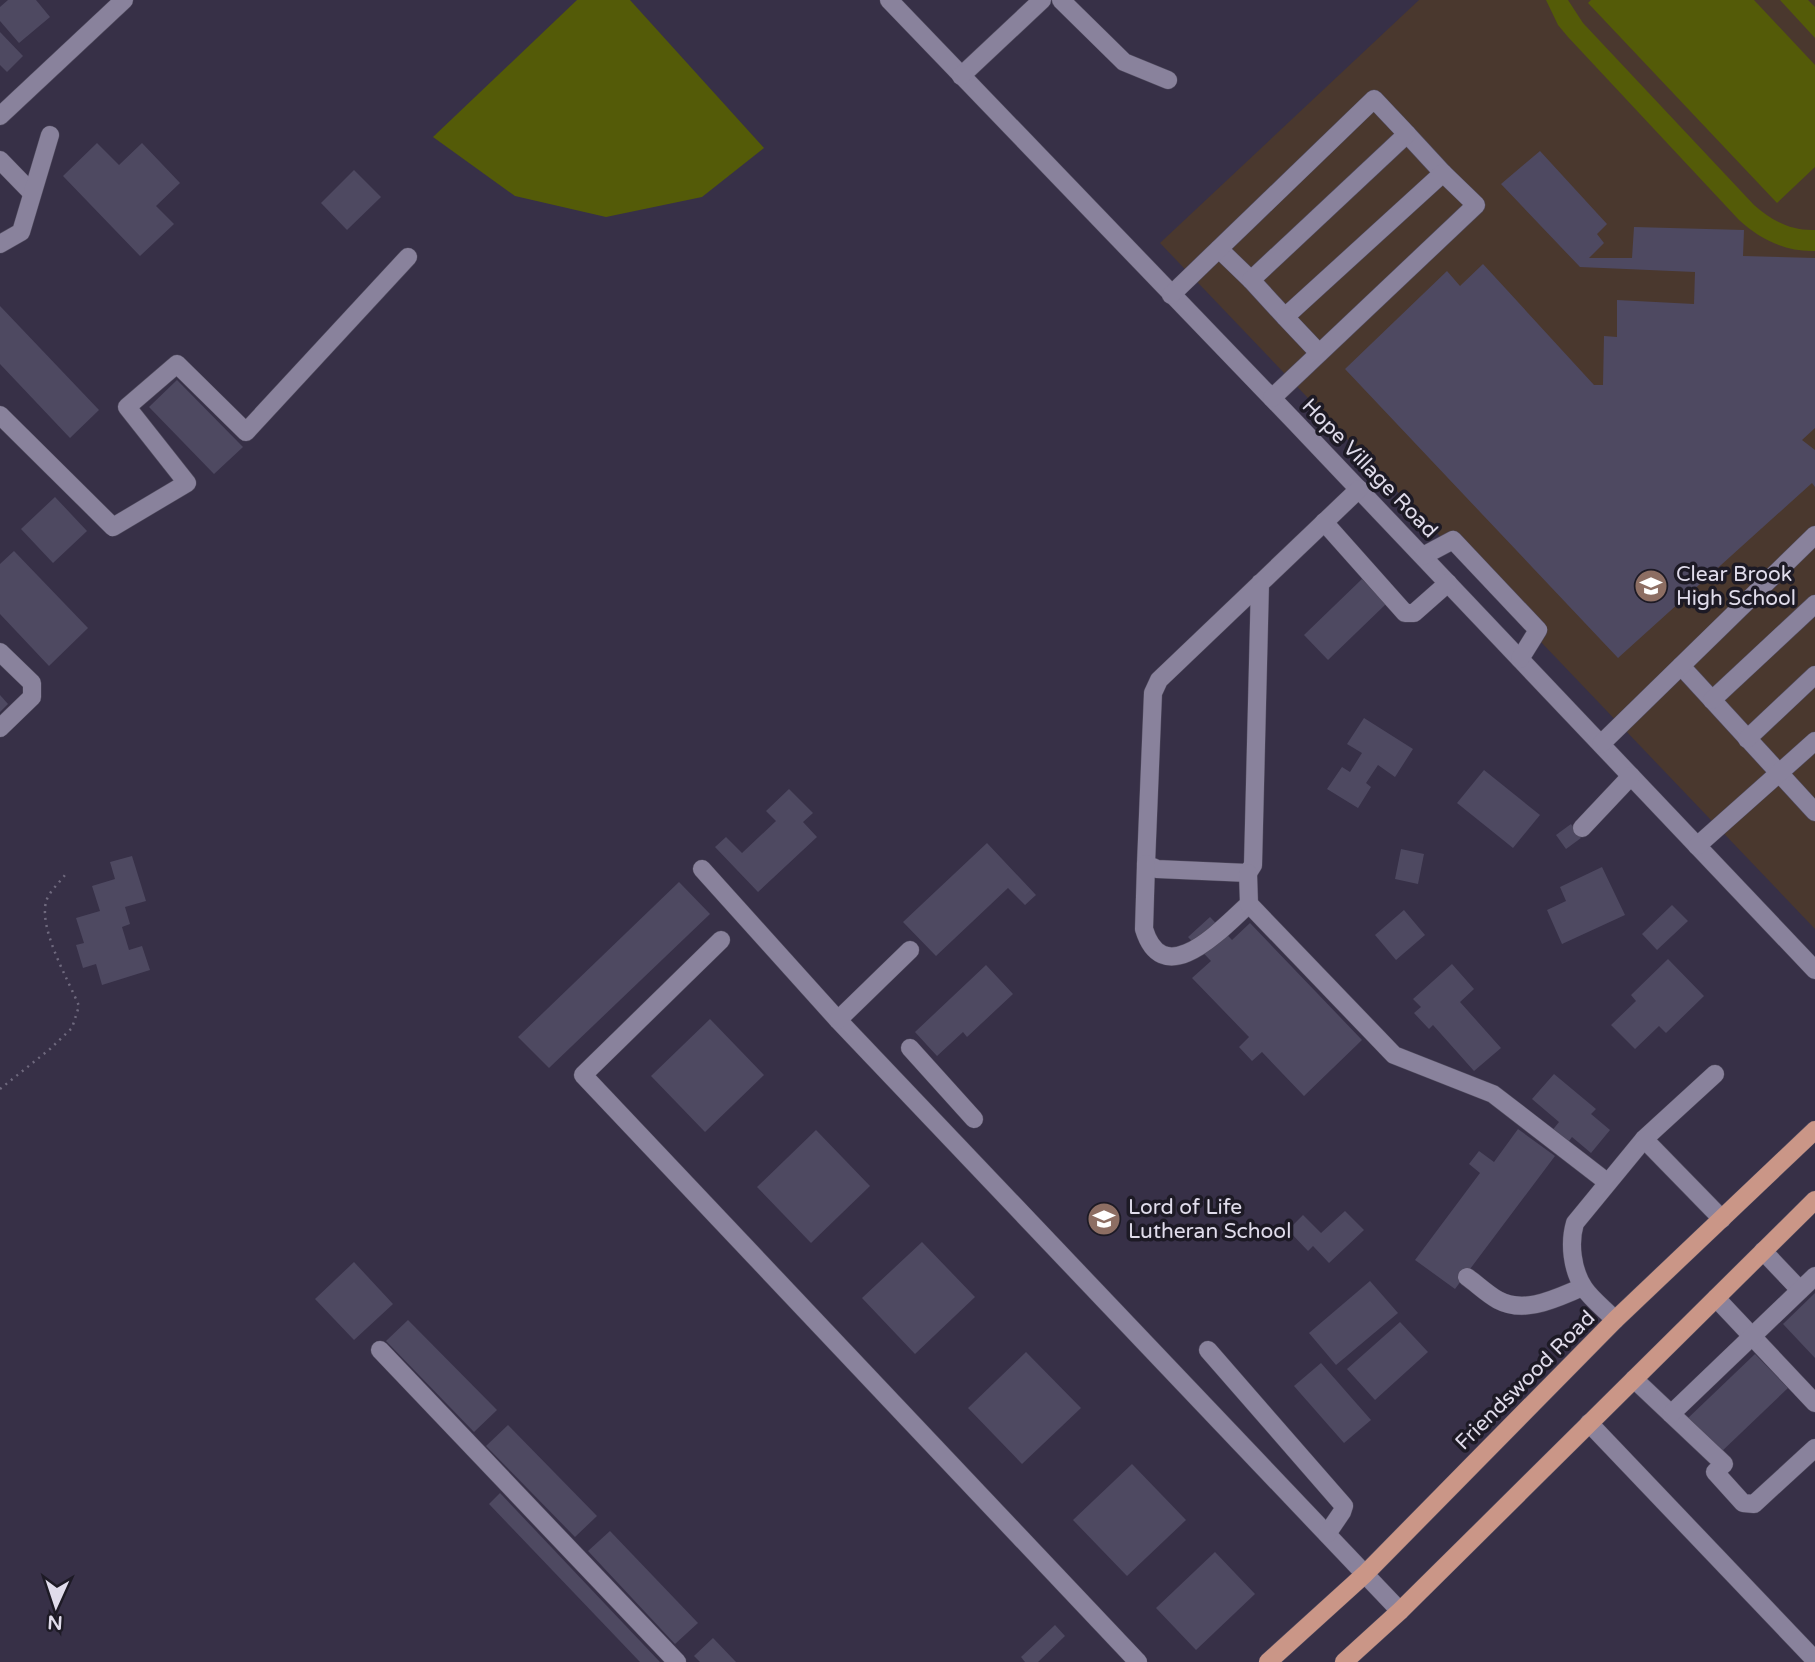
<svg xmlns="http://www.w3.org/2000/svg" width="1815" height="1662" viewBox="0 0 1815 1662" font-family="'Varela Round',sans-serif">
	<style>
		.education { fill: #4a382e }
		.green { fill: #545b08 }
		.building { fill: #4e4961 }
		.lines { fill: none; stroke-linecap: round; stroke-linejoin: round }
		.minor-casing { stroke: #504b5e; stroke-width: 19 }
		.major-casing { stroke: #504b5e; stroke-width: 19 }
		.path { stroke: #6f697e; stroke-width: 2.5; stroke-dasharray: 2 5; stroke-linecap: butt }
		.minor { stroke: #89829c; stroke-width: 18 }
		.major { stroke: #ca9687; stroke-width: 18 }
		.labels { text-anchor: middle; stroke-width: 7; stroke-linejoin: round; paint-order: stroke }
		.street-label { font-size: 21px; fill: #e0dceb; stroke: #1d1a25 }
		.poi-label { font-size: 21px; fill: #e0dceb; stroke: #1d1a25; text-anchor: start }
	</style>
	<rect width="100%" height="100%" fill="#373047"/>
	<!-- education -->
	<polygon class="education" points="1419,0 1815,0 1815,929 1160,243"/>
	<!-- green -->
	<g class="green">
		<polygon points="577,0 630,0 764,148 702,197 606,217 515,196 433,137"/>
		<path d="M1546,0H1568L1583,23L1754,205C1772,221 1791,231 1815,230V251C1785,252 1760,239 1739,220L1568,37L1558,25Z"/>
		<polygon points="1591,0 1754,0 1815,65 1815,167 1777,203 1588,3"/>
		<polygon points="1780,0 1808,0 1815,7 1815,38"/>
	</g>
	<!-- building -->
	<g class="building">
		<polygon points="8,0 36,0 50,17 19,43 0,21 0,7"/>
		<polygon points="0,32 23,56 7,72 0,65"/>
		<polygon points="97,143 119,165 142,143 180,183 156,206 174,224 140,256 63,176"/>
		<polygon points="1540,151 1607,224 1597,234 1604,243 1589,258 1632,258 1634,227 1744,230 1743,256 1815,258 1815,428 1802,440 1815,450 1815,487 1812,483 1618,658 1345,369 1447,271 1460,286 1483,264 1594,385 1603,385 1604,336 1617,337 1617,300 1694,304 1695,272 1580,267 1501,184"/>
		<polygon points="354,170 381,197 347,230 321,203"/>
		<polygon points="0,306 99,410 70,438 0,364"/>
		<polygon points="177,380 243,447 214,474 149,407"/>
		<polygon points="55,497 87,531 53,563 21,529"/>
		<polygon points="14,551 88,628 49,666 0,614 0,564"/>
		<polygon points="1362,579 1386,604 1328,660 1304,635"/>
		<polygon points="0,695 8,704 0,712"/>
		<polygon points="1364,718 1413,749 1395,777 1378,765 1366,783 1371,787 1358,808 1327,789 1342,767 1350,772 1362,753 1347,744"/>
		<polygon points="1484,770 1540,815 1513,848 1457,803"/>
		<polygon points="789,789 813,813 803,822 817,837 758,892 715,847 726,837 742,853 776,821 766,811"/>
		<polygon points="1571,824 1581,838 1566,849 1556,835"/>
		<polygon points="987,843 1036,895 1025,905 1008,888 936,956 903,922"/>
		<polygon points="1401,849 1424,854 1418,884 1395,879"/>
		<polygon points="132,856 146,901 125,907 130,924 122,927 129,950 142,946 150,970 102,985 96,964 83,968 76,945 84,943 76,918 100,911 92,886 115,879 110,862"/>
		<polygon points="1602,867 1625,915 1562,944 1547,910 1566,901 1560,887"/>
		<polygon points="679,882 710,914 549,1068 518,1037"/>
		<polygon points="1672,905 1688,921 1657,950 1642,934"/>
		<polygon points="1404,910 1425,935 1396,960 1375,935"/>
		<polygon points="1210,917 1232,940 1250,923 1362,1040 1304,1096 1262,1052 1252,1061 1239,1047 1249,1037 1192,978 1211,961 1188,937"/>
		<polygon points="1668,959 1704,996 1666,1033 1659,1026 1635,1049 1611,1025 1636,1001 1631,995"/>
		<polygon points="1452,964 1474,989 1460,1002 1501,1048 1474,1071 1433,1025 1429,1029 1414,1013 1421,1007 1413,999"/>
		<polygon points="986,965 1013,994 967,1037 963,1032 937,1056 915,1032"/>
		<polygon points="710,1019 764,1075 705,1132 651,1076"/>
		<polygon points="1554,1074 1596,1109 1591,1114 1610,1130 1591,1153 1572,1137 1566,1145 1551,1132 1559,1122 1532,1099"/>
		<polygon points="1518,1129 1555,1156 1455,1289 1415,1260 1480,1173 1469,1164 1479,1151 1494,1162"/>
		<polygon points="816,1130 870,1186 811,1243 757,1187"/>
		<polygon points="1345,1211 1364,1230 1329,1263 1313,1246 1308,1251 1288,1230 1303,1215 1321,1233"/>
		<polygon points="922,1242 975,1297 915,1354 862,1298"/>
		<polygon points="354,1262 393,1304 354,1340 315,1299"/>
		<polygon points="1370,1281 1398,1313 1336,1365 1309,1333"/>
		<polygon points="1815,1293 1815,1358 1783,1324"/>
		<polygon points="408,1320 497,1410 474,1432 386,1341"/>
		<polygon points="1400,1322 1428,1352 1375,1400 1347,1369"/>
		<polygon points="1026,1352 1081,1408 1022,1464 968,1408"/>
		<polygon points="1755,1354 1788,1388 1719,1454 1686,1420"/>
		<polygon points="1321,1363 1371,1420 1344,1443 1294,1386"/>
		<polygon points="508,1425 597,1516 575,1537 486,1446"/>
		<polygon points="1132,1464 1186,1520 1127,1576 1073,1520"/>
		<polygon points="500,1493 660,1662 640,1662 489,1504"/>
		<polygon points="610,1531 698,1623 675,1644 588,1551"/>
		<polygon points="1215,1552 1255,1594 1196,1650 1156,1608"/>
		<polygon points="1055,1625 1065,1636 1038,1662 1025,1662 1021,1657"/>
		<polygon points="713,1638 736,1662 700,1662 694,1656"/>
	</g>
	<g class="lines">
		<defs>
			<g id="minor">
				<polyline points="889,0 1293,420 1815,970"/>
				<polyline points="1061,0 1124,62 1168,80"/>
				<polyline points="961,76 1042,0"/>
				<polyline points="0,116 124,0"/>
				<polyline points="1407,134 1443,173"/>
				<polyline points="0,160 32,193"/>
				<polyline points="0,244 21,232 50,135"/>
				<polyline points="1219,249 1251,280"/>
				<polyline points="1171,295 1374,99 1407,134 1251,280 1285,317 1443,173 1476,205 1272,398"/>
				<polyline points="1285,317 1319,353"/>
				<polyline points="0,415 113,527 187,483 127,407 177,364 246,432 408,257"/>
				<polyline points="1324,522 1405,613 1414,613 1448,583"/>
				<polyline points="1423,556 1453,540 1538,630 1520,659"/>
				<polyline points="1260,583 1253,865 1248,873 1157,869 1146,864 1153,693 1159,680 1359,489"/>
				<polyline points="0,652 32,683 32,697 0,728"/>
				<polyline points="1681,666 1815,812"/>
				<polyline points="1712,700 1815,604"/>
				<polyline points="1747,739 1815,675"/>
				<polyline points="1601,744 1815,535"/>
				<polyline points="1582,828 1631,776"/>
				<polyline points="1697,846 1815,741"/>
				<path d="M1146,864L1144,929C1164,994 1224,926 1249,904"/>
				<polyline points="702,869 838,1020 1400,1611"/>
				<polyline points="1248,873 1249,904 1394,1055 1493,1094 1607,1182"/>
				<polyline points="721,940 583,1075 1138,1662"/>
				<polyline points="838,1020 910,950"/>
				<polyline points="910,1048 974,1119"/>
				<polyline points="1644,1139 1722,1219"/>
				<polyline points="1763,1251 1800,1290"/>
				<path d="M1467,1277C1477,1284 1487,1294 1498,1300C1526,1315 1558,1297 1583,1287"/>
				<polyline points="1716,1298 1815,1403"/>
				<path d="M1615,1320C1606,1310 1592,1300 1584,1288C1572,1270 1569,1243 1575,1223L1644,1139L1715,1074"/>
				<polyline points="380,1350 677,1662"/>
				<polyline points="1208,1350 1344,1506 1342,1512 1327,1534"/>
				<polyline points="1634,1379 1724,1464 1715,1472 1743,1503 1754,1504 1815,1448"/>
				<polyline points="1671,1414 1815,1276"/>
				<polyline points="1589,1423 1815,1660"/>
			</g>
			<g id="major">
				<polyline points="1268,1662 1365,1574 1615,1320 1815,1130"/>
				<polyline points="1344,1662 1400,1611 1815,1200"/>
			</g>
		</defs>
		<!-- minor casing -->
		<use href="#minor" class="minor-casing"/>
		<!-- major casing -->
		<use href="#major" class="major-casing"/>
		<!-- path -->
		<path class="path" d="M0,1089L50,1049L72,1028L79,1006C68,979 39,930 46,902C48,893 59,883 65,875"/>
		<!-- minor -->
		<use href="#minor" class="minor"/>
		<!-- major -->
		<use href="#major" class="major"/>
	</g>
	<!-- icons -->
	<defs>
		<symbol id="school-disc" viewBox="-11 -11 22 22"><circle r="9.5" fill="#8d6e63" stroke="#1d1a25"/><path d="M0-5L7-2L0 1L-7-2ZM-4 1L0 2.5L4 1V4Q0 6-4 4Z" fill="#fff"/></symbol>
	</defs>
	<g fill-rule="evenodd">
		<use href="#school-disc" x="1632" y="567" width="38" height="38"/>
		<use href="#school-disc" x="1085" y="1200" width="38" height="38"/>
	</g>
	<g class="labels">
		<!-- street labels -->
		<g class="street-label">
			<text transform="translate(1370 468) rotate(46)" y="7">Hope Village Road</text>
			<text transform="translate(1525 1380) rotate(-45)" y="7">Friendswood Road</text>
		</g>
		<!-- poi labels -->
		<g class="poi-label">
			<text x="1676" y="581">Clear Brook<tspan x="1676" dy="24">High School</tspan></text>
			<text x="1128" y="1214">Lord of Life<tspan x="1128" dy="24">Lutheran School</tspan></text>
		</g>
	</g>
	<!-- north arrow -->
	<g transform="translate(56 1606) rotate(183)" stroke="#1d1a25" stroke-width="5" paint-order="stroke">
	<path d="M0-5L12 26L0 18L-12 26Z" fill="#e0dceb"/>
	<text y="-10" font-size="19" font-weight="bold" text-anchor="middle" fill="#e0dceb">N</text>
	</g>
</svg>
